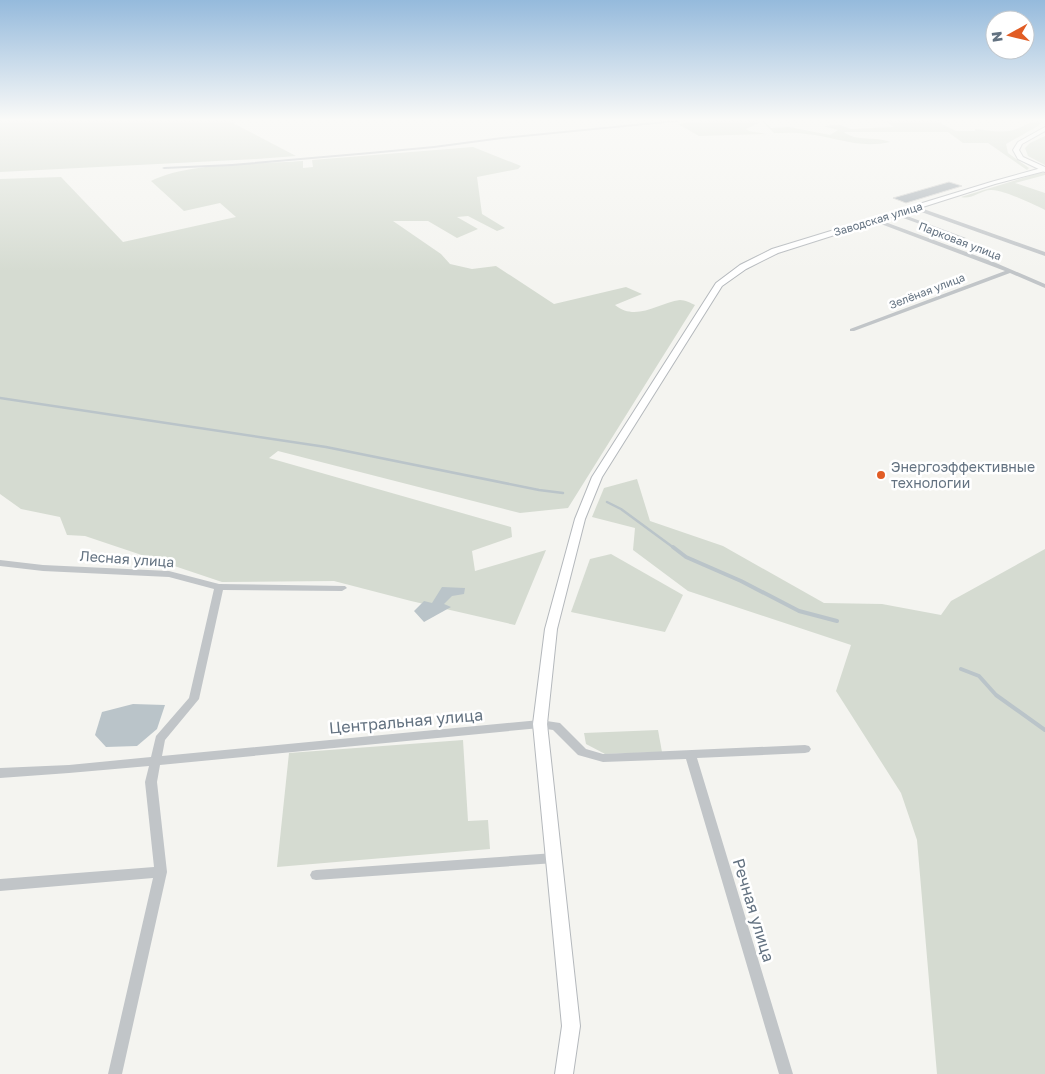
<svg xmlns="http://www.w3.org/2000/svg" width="1045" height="1074" viewBox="0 0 1045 1074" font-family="'Golos Text',sans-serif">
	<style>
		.green { fill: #d5dbd1 }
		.water { fill: #bac4c9 }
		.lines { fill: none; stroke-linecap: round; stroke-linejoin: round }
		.stream-far1 { stroke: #bac4c9; stroke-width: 2.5 }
		.stream { stroke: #bac4c9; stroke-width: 4 }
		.building { fill: #a7afb5; stroke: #d5d5d3 }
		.secondary-casing { stroke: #b4b8bc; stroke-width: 2 }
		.primary-casing { stroke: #b4b8bc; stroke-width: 2 }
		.street { fill: #c1c5c8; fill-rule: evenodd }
		.secondary { fill: #fff; fill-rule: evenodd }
		.primary { fill: #fff; fill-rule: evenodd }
		.poi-dot { fill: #e15c24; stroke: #fff; stroke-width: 2 }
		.labels { text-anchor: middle; stroke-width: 5; stroke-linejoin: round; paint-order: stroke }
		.far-street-label { font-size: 11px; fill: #637281; stroke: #fff }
		.poi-label { font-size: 14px; fill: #637281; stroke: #fff; text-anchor: start }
		.street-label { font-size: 14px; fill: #637281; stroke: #fff }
		.near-street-label { font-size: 16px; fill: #637281; stroke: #fff }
	</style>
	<rect width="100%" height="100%" fill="#f4f4f0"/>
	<!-- green -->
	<g class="green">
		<polygon points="0,121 229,121 296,156 257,159 0,172"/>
		<polygon points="701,121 757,121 759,123 746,129 749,131 767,134 699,136 678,124"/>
		<path d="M762,121H764L771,128L789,127L830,135L838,130L823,126L840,125L851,129L894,127L885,121H936L956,131H975V129C987,130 1004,134 1016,129C1029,125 1027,121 1042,121L1038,126L1006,144L1008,153L1029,168L1027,170L988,143H963L948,132H844C856,142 876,136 890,142C858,149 837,137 806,134C795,132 785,133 774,133Z"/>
		<polygon points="1045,136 1045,165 1028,156 1025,148 1030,143"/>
		<path d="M473,147L521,166L518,169L477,177L482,214L505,228L497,231L468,216L457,217L478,229L457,238L428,221H393L441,254L450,264L472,269L496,266L554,304L626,287L642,294L615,305C636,322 658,303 680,300C685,300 691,303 695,305L568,508L520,513L278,451L269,458L511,527L512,537L472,551L475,571L546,550L515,625L411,601L334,581L222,582L85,536L67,535L60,517L21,509L0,494V179L61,177L123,242L236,217L220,203L184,211L151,181C187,162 261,164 303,161V168L313,167L312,160Z"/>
		<path d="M1039,173H1045V175L1015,183L1045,193V210C1033,204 1006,191 992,190C982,189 972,200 961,197Z"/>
		<polygon points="637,479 650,521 723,546 824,603 882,604 941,615 951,601 1045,549 1045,1074 937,1074 917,840 901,793 836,691 851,645 688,591 633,550 635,528 592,517 604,488"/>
		<polygon points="611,554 683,595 665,632 571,612 590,559"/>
		<polygon points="658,730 662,752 605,754 586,744 584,733"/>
		<polygon points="463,740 468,821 488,820 490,849 277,867 289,753"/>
	</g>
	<!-- water -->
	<g class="water">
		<polygon points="442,587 465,588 464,594 452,596 444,604 451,607 424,622 414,611 424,601 432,603"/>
		<polygon points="133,704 165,705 157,729 137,746 106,747 95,735 102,712"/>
	</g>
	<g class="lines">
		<!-- stream-far1 -->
		<g class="stream-far1">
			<polyline points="0,398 326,447 539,490 563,493"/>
			<polyline points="607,502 621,509 674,548"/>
		</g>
		<!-- stream -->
		<g class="stream">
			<polyline points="673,547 686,557 741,581 799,611 837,621"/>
			<polyline points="961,669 979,676 996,695 1045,730"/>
		</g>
	</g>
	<!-- building -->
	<polygon class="building" points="949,182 962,186 906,203 893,198"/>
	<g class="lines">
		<defs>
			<polygon id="secondary" points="1045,167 1045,171 995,184 778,253 746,269 722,286 602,477 585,519 557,629 547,724 580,1026 573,1074 555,1074 562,1026 533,724 545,629 575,519 592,477 716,283 740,265 772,249 991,182"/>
			<polygon id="primary" points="1045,127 1045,131 1022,144 1019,150 1023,157 1045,167 1045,172 1018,159 1013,150 1018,142"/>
		</defs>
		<!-- secondary casing -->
		<use href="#secondary" class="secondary-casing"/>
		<!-- primary casing -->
		<use href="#primary" class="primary-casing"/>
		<!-- street -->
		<g class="street">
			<polygon points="666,121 685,121 502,139 434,148 370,154 232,166 164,169 162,168 164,167 232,164 370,152 434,146 502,137"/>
			<polygon points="915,206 1045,252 1045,256 913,209 912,208"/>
			<polygon points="895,213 899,213 966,238 961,239 895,215"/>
			<polygon points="873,219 877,219 996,263 1045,284 1045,288 1010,273 854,331 850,331 850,329 1005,271 873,221"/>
			<polygon points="0,560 43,565 169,571 219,584 345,586 347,588 342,591 223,590 199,699 165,740 162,756 540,720 560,723 586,749 603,754 805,745 809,746 811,749 809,752 805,753 697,758 793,1074 779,1074 686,759 603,762 578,755 553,730 540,728 160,765 157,782 167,872 122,1074 108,1074 153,878 0,891 0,879 154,867 145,782 149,766 69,773 0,778 0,768 69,765 151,757 156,736 189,698 214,589 169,577 43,571 0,566"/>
			<polygon points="555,853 559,854 561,858 559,862 555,863 316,880 312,879 310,875 312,871 316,870"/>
		</g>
		<!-- secondary -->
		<use href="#secondary" class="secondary"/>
		<!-- primary -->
		<use href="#primary" class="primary"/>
	</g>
	<!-- sky -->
	<linearGradient id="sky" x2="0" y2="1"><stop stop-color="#95badc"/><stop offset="0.44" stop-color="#fafaf8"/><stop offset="1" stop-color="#fafaf8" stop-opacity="0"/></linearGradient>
	<rect width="1045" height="272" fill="url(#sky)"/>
	<!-- markers -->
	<circle class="poi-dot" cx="881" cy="475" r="5"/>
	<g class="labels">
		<!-- far-street labels -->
		<g class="far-street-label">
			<text transform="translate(878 219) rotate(-17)" y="4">Заводская улица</text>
			<text transform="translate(960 241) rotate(21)" y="4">Парковая улица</text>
			<text transform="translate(927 291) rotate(-21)" y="4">Зелёная улица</text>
		</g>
		<!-- poi labels -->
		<g class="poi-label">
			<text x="891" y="472">Энергоэффективные<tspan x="891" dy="16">технологии</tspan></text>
		</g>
		<!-- street labels -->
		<g class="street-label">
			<text transform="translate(127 559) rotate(4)" y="5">Лесная улица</text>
		</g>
		<!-- near-street labels -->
		<g class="near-street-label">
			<text transform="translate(406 721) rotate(-5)" y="6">Центральная улица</text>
			<text transform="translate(754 910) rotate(73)" y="6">Речная улица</text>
		</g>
	</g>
	<!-- north arrow -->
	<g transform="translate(1010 35) rotate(262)"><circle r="24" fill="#ffffff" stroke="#c1c7cd"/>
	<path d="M0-4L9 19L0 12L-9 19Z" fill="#e15c24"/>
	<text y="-8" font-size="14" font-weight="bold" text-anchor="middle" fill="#637281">N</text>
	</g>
</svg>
